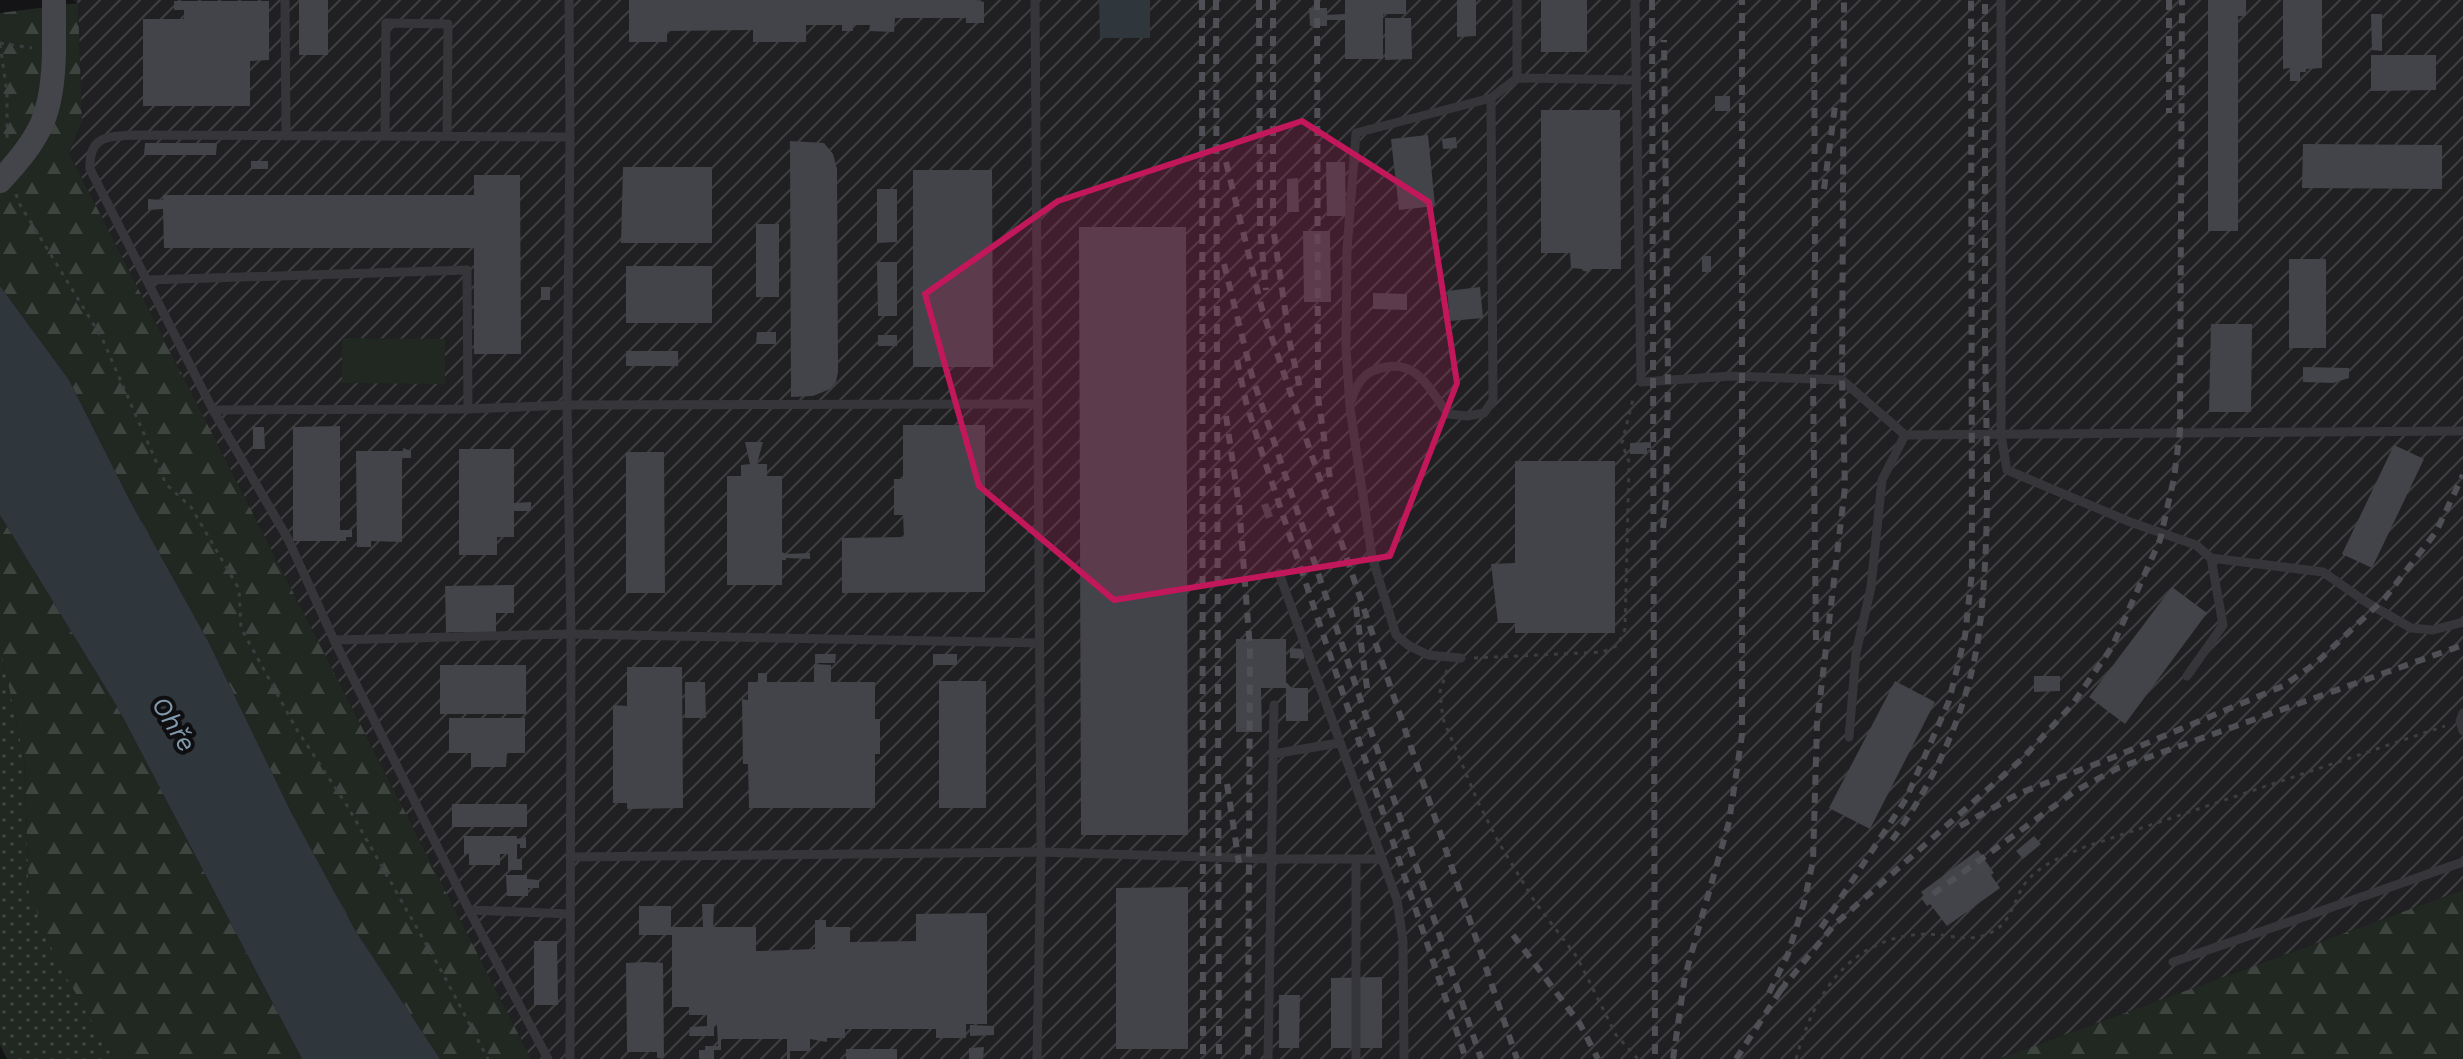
<svg xmlns="http://www.w3.org/2000/svg" width="2463" height="1059" viewBox="0 0 2463 1059" font-family="'Work Sans',sans-serif">
	<style>
		.industrial { fill: url(#industrial-furrows) }
		.grass { fill: url(#grass-dots) }
		.forest { fill: url(#forest-firs) }
		.pitch { fill: #212822 }
		.water { fill: #2f373d }
		.building { fill: #434449 }
		.lines { fill: none; stroke-linecap: round; stroke-linejoin: round }
		.path { stroke: #3c3d41; stroke-width: 3; stroke-dasharray: 4 6; stroke-linecap: butt }
		.lane { stroke: #36363a; stroke-width: 9 }
		.secondary { stroke: #44454a; stroke-width: 24 }
		.rail { stroke: #4f5055; stroke-width: 6; stroke-dasharray: 10 8; stroke-linecap: butt }
		.secondary-bridge { stroke: #44454a; stroke-width: 24 }
		.marked { fill: #c2185b; fill-opacity: 0.2; stroke: #c2185b; stroke-width: 6; stroke-linejoin: round }
		.labels { text-anchor: middle; stroke-width: 8; stroke-linejoin: round; paint-order: stroke }
		.water-label { font-size: 26px; font-style: italic; fill: #8299ac; stroke: #0f0f11 }
	</style>
	<defs>
		<pattern id="industrial-furrows" width="10" height="10" patternUnits="userSpaceOnUse" patternTransform="scale(2)"><rect width="10" height="10" fill="#202023"/><path d="M-1 1l2-2M0 10L10 0M9 11l2-2" fill="none" stroke="#3e3e41"/></pattern>
		<pattern id="grass-dots" width="8" height="8" patternUnits="userSpaceOnUse" patternTransform="scale(2)"><rect width="8" height="8" fill="#212822"/><path d="M2 2h.1M6 6h.1" fill="none" stroke="#3e4440" stroke-width="1.8" stroke-linecap="round"/></pattern>
		<pattern id="forest-firs" width="22" height="20" patternUnits="userSpaceOnUse" patternTransform="scale(2)"><rect width="22" height="20" fill="#212822"/><path d="M5 1l3.5 6h-7zM16 11l3.5 6h-7z" fill="#3e4440"/></pattern>
	</defs>
	<rect width="100%" height="100%" fill="#141416"/>
	<!-- industrial -->
	<polygon class="industrial" points="73,0 2463,0 2463,890 1998,1059 531,1059 69,153 82,121 78,3"/>
	<!-- grass -->
	<polygon class="grass" points="0,645 24,757 29,892 58,963 114,1059 7,1059 0,1045"/>
	<!-- forest -->
	<g class="forest">
		<polygon points="78,3 82,121 69,153 531,1059 440,1059 355,930 291,812 208,641 129,499 69,380 0,286 0,13"/>
		<polygon points="0,515 118,708 302,1059 114,1059 58,963 29,892 24,757 0,645"/>
		<polygon points="2463,890 2463,1059 1998,1059"/>
	</g>
	<!-- pitch -->
	<polygon class="pitch" points="342,338 445,339 445,384 342,383"/>
	<!-- water -->
	<g class="water">
		<polygon points="1099,0 1150,0 1150,38 1100,38"/>
		<polygon points="0,286 69,380 129,499 208,641 291,812 355,930 440,1059 302,1059 118,708 0,515"/>
	</g>
	<!-- building -->
	<g class="building">
		<rect x="299" y="0" width="29" height="55"/>
		<polygon points="629,0 976,0 984,2 984,23 966,23 966,18 895,18 894,32 869,31 870,25 853,25 853,31 842,31 842,25 806,25 806,42 753,42 753,30 667,31 667,42 629,42"/>
		<polygon points="1345,0 1406,0 1406,14 1383,14 1383,59 1345,59 1345,20 1327,20 1327,26 1310,26 1309,8 1327,8 1327,15 1345,14"/>
		<polygon points="1457,0 1476,0 1476,36 1457,37"/>
		<rect x="1541" y="0" width="46" height="52"/>
		<polygon points="2208,0 2246,0 2246,16 2238,16 2238,231 2208,231"/>
		<polygon points="2283,0 2322,0 2322,68 2306,69 2306,72 2300,72 2300,81 2290,81 2290,68 2283,69"/>
		<polygon points="174,1 269,1 269,60 250,61 250,106 143,106 143,19 184,19 184,10 174,10"/>
		<polygon points="2371,14 2382,14 2382,51 2372,50"/>
		<polygon points="1385,18 1411,18 1412,59 1385,60"/>
		<polygon points="2371,55 2436,55 2436,90 2371,91"/>
		<rect x="1715" y="96" width="15" height="15"/>
		<polygon points="1541,110 1620,110 1621,269 1590,269 1590,272 1583,271 1582,269 1571,268 1570,253 1541,253"/>
		<polygon points="1428,135 1435,206 1399,210 1391,139"/>
		<polygon points="1456,137 1457,148 1443,149 1442,139"/>
		<polygon points="790,141 824,143 833,154 837,169 838,372 836,382 830,389 813,396 791,397"/>
		<polygon points="145,143 217,143 216,155 144,155"/>
		<polygon points="2303,144 2442,145 2442,189 2302,188"/>
		<rect x="251" y="161" width="17" height="8"/>
		<polygon points="1326,162 1345,162 1346,216 1327,216"/>
		<polygon points="623,167 712,167 712,243 621,243"/>
		<polygon points="913,170 992,170 993,367 913,367"/>
		<polygon points="474,175 520,175 521,354 474,354 474,248 164,248 163,209 148,210 148,199 163,200 163,195 474,195"/>
		<polygon points="1298,178 1299,212 1287,212 1287,179"/>
		<polygon points="877,189 897,189 897,242 877,243"/>
		<rect x="756" y="224" width="23" height="73"/>
		<polygon points="1079,227 1186,227 1188,835 1081,835"/>
		<polygon points="1303,231 1330,231 1331,302 1304,302"/>
		<rect x="1702" y="256" width="9" height="16"/>
		<rect x="2289" y="259" width="37" height="89"/>
		<polygon points="877,262 897,262 897,316 878,316"/>
		<rect x="626" y="266" width="86" height="57"/>
		<rect x="541" y="287" width="9" height="13"/>
		<polygon points="1480,287 1483,318 1450,321 1447,291"/>
		<polygon points="1373,293 1407,294 1407,310 1373,309"/>
		<polygon points="2211,324 2252,324 2251,412 2209,412"/>
		<polygon points="757,332 776,332 776,344 756,344"/>
		<rect x="878" y="335" width="19" height="11"/>
		<rect x="626" y="351" width="52" height="15"/>
		<polygon points="2303,367 2349,368 2349,378 2333,383 2303,382"/>
		<polygon points="903,425 985,425 985,592 842,593 842,538 904,537 903,515 894,515 894,479 903,479"/>
		<polygon points="340,426 340,530 352,530 352,537 346,537 346,541 293,541 293,427"/>
		<polygon points="253,427 264,427 265,449 253,449"/>
		<polygon points="745,442 763,442 757,464 767,464 767,476 782,476 782,552 786,554 810,553 810,559 786,558 786,560 782,560 782,585 727,585 727,476 741,476 741,465 750,464"/>
		<polygon points="1651,442 1651,448 1647,448 1647,454 1630,454 1630,443"/>
		<polygon points="2394,445 2424,459 2372,568 2342,554"/>
		<polygon points="403,448 411,451 411,458 402,458 402,542 371,541 371,547 357,547 356,451 403,451"/>
		<polygon points="459,449 514,449 514,503 531,502 531,511 514,511 514,537 497,537 497,555 459,555"/>
		<polygon points="626,452 664,452 665,593 626,593"/>
		<polygon points="1515,461 1615,461 1615,633 1515,633 1515,623 1498,623 1491,564 1515,563"/>
		<polygon points="1268,503 1273,516 1266,519 1261,505"/>
		<polygon points="514,585 514,613 496,613 496,632 446,632 445,586"/>
		<polygon points="2172,587 2207,613 2125,724 2089,697"/>
		<polygon points="1236,639 1286,639 1286,682 1292,688 1308,688 1308,721 1286,721 1286,688 1261,688 1262,732 1236,732"/>
		<polygon points="1290,648 1304,649 1304,659 1290,658"/>
		<polygon points="815,654 836,654 835,663 815,663"/>
		<rect x="933" y="654" width="24" height="11"/>
		<polygon points="814,664 831,665 831,682 875,682 875,719 880,719 880,754 875,754 875,808 749,808 748,764 743,764 742,699 748,700 748,682 758,682 758,673 767,673 767,682 814,682"/>
		<rect x="440" y="665" width="86" height="49"/>
		<polygon points="627,667 682,667 683,808 627,809 627,803 613,803 613,705 627,706"/>
		<polygon points="2034,676 2060,676 2060,691 2034,692"/>
		<rect x="939" y="681" width="47" height="127"/>
		<polygon points="1895,681 1935,702 1870,829 1829,808"/>
		<polygon points="685,682 705,682 706,718 685,718"/>
		<polygon points="449,718 525,718 525,753 507,753 506,767 471,767 471,753 449,753"/>
		<rect x="452" y="804" width="75" height="23"/>
		<polygon points="464,836 517,836 517,839 526,837 526,848 520,848 520,844 517,844 517,859 522,859 522,870 508,870 508,854 500,854 500,865 469,865 469,854 464,854"/>
		<polygon points="2034,836 2041,844 2023,859 2016,851"/>
		<polygon points="1978,850 1994,873 1991,875 2000,888 1947,926 1930,904 1927,906 1921,898 1924,896 1921,892"/>
		<polygon points="506,875 527,875 527,879 539,880 539,888 528,888 528,896 507,896"/>
		<polygon points="1188,887 1188,1049 1116,1049 1116,888"/>
		<polygon points="702,904 714,904 713,927 756,927 756,951 761,951 815,949 815,920 826,920 826,927 850,927 850,942 916,941 916,914 985,913 987,916 987,1024 966,1024 966,1038 936,1038 936,1029 845,1029 845,1038 827,1038 827,1042 810,1039 810,1051 790,1051 790,1059 787,1059 787,1039 721,1039 721,1050 714,1050 714,1059 699,1059 699,1050 705,1050 705,1046 718,1046 717,1025 714,1025 714,1036 689,1036 690,1027 707,1026 707,1015 689,1015 689,1007 672,1007 672,935 639,935 639,906 671,906 671,927 703,927"/>
		<polygon points="534,941 557,941 558,1005 534,1005"/>
		<polygon points="645,962 663,963 664,1058 657,1058 657,1052 627,1052 626,963"/>
		<polygon points="1382,977 1382,1048 1331,1048 1331,978"/>
		<polygon points="1279,995 1300,995 1299,1048 1279,1048"/>
		<polygon points="970,1025 994,1026 994,1035 970,1036"/>
		<polygon points="984,1047 983,1059 969,1059 969,1048"/>
		<rect x="846" y="1049" width="51" height="10"/>
	</g>
	<g class="lines">
		<!-- path -->
		<g class="path">
			<polyline points="0,43 32,48"/>
			<polyline points="0,44 7,93 7,139"/>
			<polyline points="16,194 19,203 102,338 166,484 191,507 239,589 241,628 297,730 348,807 442,972 488,1059"/>
			<polyline points="1474,658 1603,652 1618,645 1625,629 1629,462 1622,443 1634,395"/>
			<polyline points="1447,670 1440,692 1443,719 1478,802 1499,843 1535,902 1577,957 1616,1035 1638,1059"/>
			<path d="M1796,1059C1814,993 1851,936 1926,934C1949,934 1971,944 1992,932C2010,923 2013,904 2022,888C2034,867 2061,857 2082,848L2445,726"/>
		</g>
		<!-- lane -->
		<g class="lane">
			<polyline points="285,0 286,136"/>
			<polyline points="569,0 570,137 567,405 571,634 570,1059"/>
			<polyline points="1035,0 1041,852 1037,1059"/>
			<polyline points="1517,0 1517,78"/>
			<polyline points="1635,0 1641,382 1732,376 1842,380 1905,435 2463,431"/>
			<polyline points="2001,0 2001,435 2007,470 2130,522 2196,545 2211,558 2323,572 2366,602 2411,628 2433,630 2463,622"/>
			<polyline points="385,136 386,23 448,24 447,136"/>
			<polyline points="148,280 467,270 468,409"/>
			<path d="M1352,399C1355,387 1363,374 1375,370C1415,355 1427,386 1448,414L1467,416L1484,413L1493,400L1491,98"/>
			<polyline points="213,410 468,409 567,405 1037,404"/>
			<polyline points="1279,573 1397,900 1403,941 1404,1059"/>
			<polyline points="334,640 571,634 1039,643"/>
			<polyline points="1461,658 1428,655 1408,645 1396,635 1372,557 1350,408 1346,348 1347,250 1356,133 1491,98 1517,78 1634,80"/>
			<polyline points="2187,676 2223,625 2211,558"/>
			<polyline points="2463,713 2460,721 2463,731"/>
			<polyline points="1849,737 1856,653 1871,587 1882,480 1905,435"/>
			<polyline points="1273,754 1339,743"/>
			<polyline points="570,857 1041,852 1272,859 1380,859"/>
			<polyline points="469,910 570,914"/>
			<polyline points="2173,962 2463,862"/>
			<path d="M548,1059L469,910L334,640L288,539L213,410L90,169C89,137 105,137 131,135L570,137"/>
			<polyline points="1268,1059 1274,705"/>
			<polyline points="1356,1059 1356,860"/>
		</g>
		<!-- secondary -->
		<polyline class="secondary" points="54,51 54,0"/>
		<!-- rail -->
		<g class="rail">
			<polyline points="1202,0 1203,1059"/>
			<polyline points="1216,0 1219,1059"/>
			<polyline points="1259,0 1260,229 1266,290"/>
			<polyline points="1273,0 1273,227 1290,344 1300,388"/>
			<polyline points="1317,0 1318,397 1330,478"/>
			<polyline points="1652,0 1655,1059"/>
			<polyline points="1814,0 1815,260 1813,379 1816,640"/>
			<polyline points="2169,0 2169,113"/>
			<polyline points="1226,162 1262,309 1517,1059"/>
			<polyline points="1824,189 1835,106"/>
			<polyline points="1224,264 1252,376 1481,1059"/>
			<polyline points="1237,360 1246,402 1263,456 1466,1059"/>
			<polyline points="1226,416 1239,505 1250,649 1248,1059"/>
			<polyline points="1663,528 1666,499 1668,378 1664,40"/>
			<polyline points="1356,607 1368,695"/>
			<polyline points="1227,784 1239,863"/>
			<polyline points="1960,826 2020,793 2114,757 2283,686 2316,663 2385,598 2436,532 2463,475"/>
			<path d="M1892,840C1937,779 1972,700 1980,624C1991,530 1986,433 1985,339C1985,226 1985,113 1985,0"/>
			<polyline points="1933,894 2075,791 2118,768 2463,645"/>
			<polyline points="1821,928 1906,799 1949,701 1965,636 1972,572 1971,0"/>
			<polyline points="1513,935 1580,1024 1598,1059"/>
			<polyline points="1780,991 1834,925 2022,759 2072,705 2112,647 2160,540 2174,478 2180,431 2182,0"/>
			<polyline points="1769,993 1788,954 1804,903 1813,861 1817,724 1845,487 1842,380 1844,0"/>
			<polyline points="1673,1059 1685,976 1729,822 1742,735 1742,0"/>
			<polyline points="1736,1059 1786,982"/>
		</g>
		<!-- secondary-bridge -->
		<path class="secondary-bridge" d="M0,181C42,136 53,113 54,51"/>
	</g>
	<!-- marked area -->
	<path class="marked" d="M1302,121L1429,202L1457,383L1390,556L1114,600L979,486L925,294L1058,201Z"/>
	<g class="labels">
		<!-- water labels -->
		<g class="water-label">
			<text transform="translate(174 724) rotate(58)" y="9">Ohře</text>
		</g>
	</g>
</svg>
